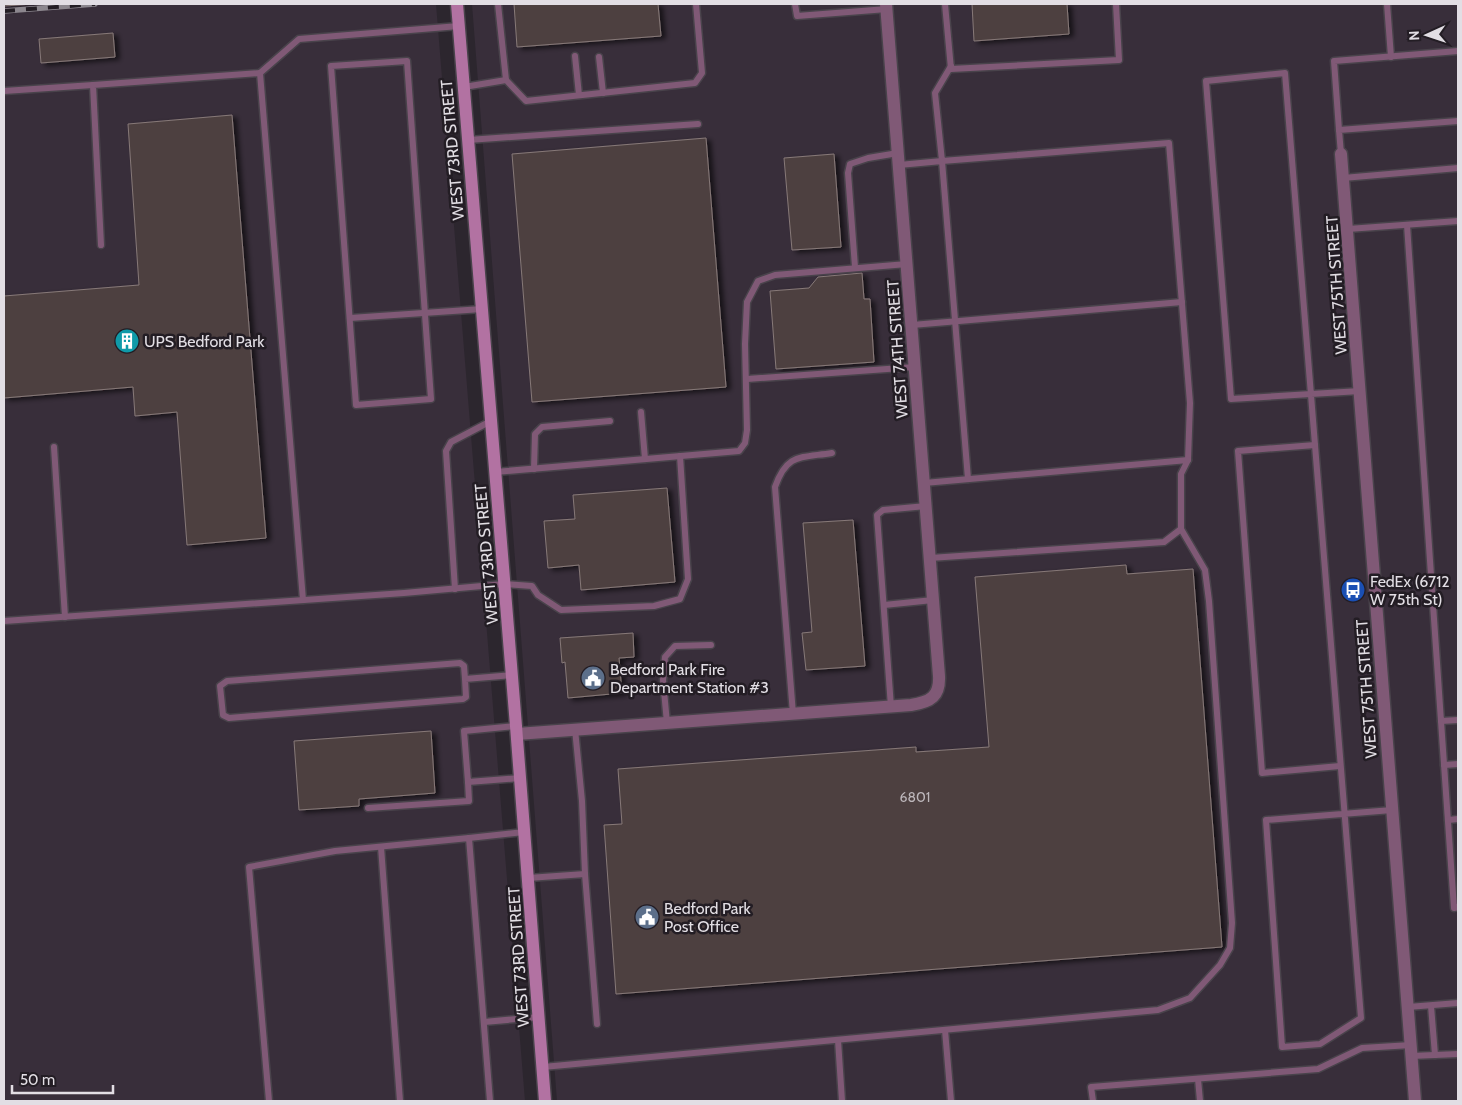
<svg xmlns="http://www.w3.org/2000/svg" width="1462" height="1105" viewBox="0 0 1462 1105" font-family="Cabin,sans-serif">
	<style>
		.built { fill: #382e3a }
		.building { fill: #4d4140; stroke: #877978; filter: url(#shadow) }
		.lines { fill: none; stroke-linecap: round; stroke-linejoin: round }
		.lane-casing { stroke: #49434b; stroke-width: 9 }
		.street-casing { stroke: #49434b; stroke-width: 15 }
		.secondary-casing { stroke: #49434b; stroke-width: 15 }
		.lane { stroke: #805976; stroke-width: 6 }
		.street { stroke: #805976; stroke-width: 12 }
		.secondary { stroke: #b272a2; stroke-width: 12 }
		.rail-casing { stroke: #8c878e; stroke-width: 5.5 }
		.rail { stroke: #231d24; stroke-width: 4; stroke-dasharray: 11; stroke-linecap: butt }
		.labels { text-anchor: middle; stroke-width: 5; stroke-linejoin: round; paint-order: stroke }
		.number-label { font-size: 14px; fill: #bdb7bb }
		.street-label { font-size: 16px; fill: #e2dee4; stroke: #231d24 }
		.poi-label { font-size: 16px; fill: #e2dee4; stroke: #231d24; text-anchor: start }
	</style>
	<defs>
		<filter id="shadow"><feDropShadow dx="4.5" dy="2.5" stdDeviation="2.5" flood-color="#0009"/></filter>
	</defs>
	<rect width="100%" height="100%" fill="#2c262e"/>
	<!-- built -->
	<g class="built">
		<polygon points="4,4 436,4 525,1101 4,1101"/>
		<polygon points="472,4 1458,4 1458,1101 557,1101"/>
	</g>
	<!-- building -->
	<g class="building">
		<polygon points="4,4 33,4 4,6"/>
		<polygon points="514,4 658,4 661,36 517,47"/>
		<polygon points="972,4 1067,4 1069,34 974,41"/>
		<polygon points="113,33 115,57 41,63 39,39"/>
		<polygon points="232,115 266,538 187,545 177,412 135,416 133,387 4,398 4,296 139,285 128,124"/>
		<polygon points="706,138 726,387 532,402 512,154"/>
		<polygon points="834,154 841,247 792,250 784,158"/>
		<polygon points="862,273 864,299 870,299 874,362 776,369 770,291 809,288 818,277"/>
		<polygon points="667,488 675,582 581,590 579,565 548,568 544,521 575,519 573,495"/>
		<polygon points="853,520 865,666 806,670 802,633 812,632 803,523"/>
		<polygon points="1126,565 1127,574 1193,569 1222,947 616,994 604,825 622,824 618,769 916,747 916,752 989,747 975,577"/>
		<polygon points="633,633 634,657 619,658 622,693 568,698 565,662 562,663 560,638"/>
		<polygon points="431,731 435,793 359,799 359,806 299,810 294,741"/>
	</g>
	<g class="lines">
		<defs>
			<g id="lane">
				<polyline points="498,4 506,80"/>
				<polyline points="795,4 797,16 887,9"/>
				<polyline points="945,4 951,69 1119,60 1116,4"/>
				<polyline points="1387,4 1391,57"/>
				<polyline points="575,56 579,95"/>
				<polyline points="599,57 603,93"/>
				<polygon points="407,61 431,399 356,405 331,66"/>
				<polyline points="951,66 935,93 942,161 1169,143 1190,403 1188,460"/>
				<polyline points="260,73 303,600"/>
				<polyline points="464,87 506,80 526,101 695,83 702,73 696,4"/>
				<polyline points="4,91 93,85"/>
				<polyline points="1339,130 1334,61 1458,51"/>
				<polyline points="468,140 698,124"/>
				<polyline points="1341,154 1339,130 1458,121"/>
				<polyline points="899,165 942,161 968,479"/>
				<polyline points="1343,178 1458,168"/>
				<polyline points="1407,225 1441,721 1458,720"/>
				<polyline points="1348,229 1458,221"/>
				<polyline points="101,245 93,85 260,73 299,39 459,26"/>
				<polyline points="855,267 848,173 850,164 868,158 898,153"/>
				<polyline points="350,318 482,309"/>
				<polyline points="912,325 1182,302"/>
				<polyline points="747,379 915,367"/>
				<polyline points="1360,391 1231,399 1206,81 1285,73 1311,395 1315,445 1361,1018 1320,1044 1282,1047 1266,820 1392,810"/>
				<polyline points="641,412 645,459"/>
				<polyline points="1315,445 1238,451 1262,773 1340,766"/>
				<polyline points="54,447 65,617"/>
				<polyline points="534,469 535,434 542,427 610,421"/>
				<polyline points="495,472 739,451 745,443 747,430 745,344 747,302 758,281 775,275 907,264"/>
				<polyline points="930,558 1164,542 1181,529"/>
				<polyline points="455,589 446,451 451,442 491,421"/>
				<polyline points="884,605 933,600"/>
				<polyline points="4,621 404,593 504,584 532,586 538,595 561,610 654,606 680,599 688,579 680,456"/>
				<polyline points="465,679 466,697 463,699 229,718 223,715 220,686 227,681 460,663 464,666 465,679 512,675"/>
				<polyline points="891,707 877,515 883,510 926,506"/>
				<path d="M793,714L775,487C787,453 800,458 832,453"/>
				<polyline points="1441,721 1454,908 1458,907"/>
				<polyline points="667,723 663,680 665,657 675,646 711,645"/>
				<polyline points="516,726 464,731 468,782 520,778"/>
				<polyline points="575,729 582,801 585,874"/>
				<polyline points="1444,765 1458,764"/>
				<polyline points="368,808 469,801 468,782"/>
				<polyline points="1448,820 1458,819"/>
				<polyline points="469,838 524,832"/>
				<polyline points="381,847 400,1101"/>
				<polyline points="528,878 585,874 597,1024"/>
				<polyline points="1431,1006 1435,1055"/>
				<polyline points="1408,1007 1458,1003"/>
				<polyline points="484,1022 539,1017"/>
				<polyline points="945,1030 951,1101"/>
				<polyline points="838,1040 842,1101"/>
				<polyline points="1411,1056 1458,1054"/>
				<polyline points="543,1067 1158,1010 1190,998 1220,965 1230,948 1232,923 1209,601 1205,570 1181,529 1181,474 1188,460 924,483"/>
				<polyline points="1198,1079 1200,1101"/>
				<polyline points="269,1101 249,867 335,851 469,838 490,1101"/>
				<polyline points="1093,1101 1091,1087 1318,1069 1362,1048 1411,1045"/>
			</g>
			<g id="street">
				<polyline points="1341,154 1415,1101"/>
				<path d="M517,734L911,705C931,702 940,696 939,676L886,4"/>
			</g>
			<polyline id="secondary" points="457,4 516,726 545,1101"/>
		</defs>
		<!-- lane casing -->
		<use href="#lane" class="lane-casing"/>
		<!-- street casing -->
		<use href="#street" class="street-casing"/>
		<!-- secondary casing -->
		<use href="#secondary" class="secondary-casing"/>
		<!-- lane -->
		<use href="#lane" class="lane"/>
		<!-- street -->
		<use href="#street" class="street"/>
		<!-- secondary -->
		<use href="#secondary" class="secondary"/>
		<defs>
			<polyline id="rail" points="4,11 95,4"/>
		</defs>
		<!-- rail casing -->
		<use href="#rail" class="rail-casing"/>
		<!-- rail -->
		<use href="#rail" class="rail"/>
	</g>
	<!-- icons -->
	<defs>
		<symbol id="building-disc" viewBox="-11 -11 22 22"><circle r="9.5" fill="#0f9aa8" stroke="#231d24"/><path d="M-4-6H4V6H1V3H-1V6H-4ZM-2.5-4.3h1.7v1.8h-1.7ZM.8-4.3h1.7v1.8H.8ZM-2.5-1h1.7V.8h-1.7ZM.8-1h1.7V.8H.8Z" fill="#fff"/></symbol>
		<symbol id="bus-disc" viewBox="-11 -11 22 22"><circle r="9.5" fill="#1a4fb4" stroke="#231d24"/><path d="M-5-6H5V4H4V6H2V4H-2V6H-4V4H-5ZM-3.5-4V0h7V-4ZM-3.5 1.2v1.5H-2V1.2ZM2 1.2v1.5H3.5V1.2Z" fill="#fff"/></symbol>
		<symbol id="civic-disc" viewBox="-11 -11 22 22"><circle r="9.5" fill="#5c6f8a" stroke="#231d24"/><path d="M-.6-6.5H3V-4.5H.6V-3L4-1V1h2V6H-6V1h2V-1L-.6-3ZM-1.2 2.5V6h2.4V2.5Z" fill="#fff"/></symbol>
	</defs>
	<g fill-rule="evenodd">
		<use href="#building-disc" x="113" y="327" width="28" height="28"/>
		<use href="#bus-disc" x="1339" y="576" width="28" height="28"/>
		<use href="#civic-disc" x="579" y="664" width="28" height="28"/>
		<use href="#civic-disc" x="633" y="903" width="28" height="28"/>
	</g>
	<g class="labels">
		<!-- number labels -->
		<g class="number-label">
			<text x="915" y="802">6801</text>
		</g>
		<!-- street labels -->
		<g class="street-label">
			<text transform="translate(452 150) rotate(-95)" y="6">WEST 73RD STREET</text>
			<text transform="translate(1336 285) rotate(-94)" y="6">WEST 75TH STREET</text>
			<text transform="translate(897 349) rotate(-94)" y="6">WEST 74TH STREET</text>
			<text transform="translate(486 554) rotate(-95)" y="6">WEST 73RD STREET</text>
			<text transform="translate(1366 689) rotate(-94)" y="6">WEST 75TH STREET</text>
			<text transform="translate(518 957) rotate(-94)" y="6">WEST 73RD STREET</text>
		</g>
		<!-- poi labels -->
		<g class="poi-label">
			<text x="144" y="347">UPS Bedford Park</text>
			<text x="1370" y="587">FedEx (6712<tspan x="1370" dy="18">W 75th St)</tspan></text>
			<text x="610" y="675">Bedford Park Fire<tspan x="610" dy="18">Department Station #3</tspan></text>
			<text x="664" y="914">Bedford Park<tspan x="664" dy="18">Post Office</tspan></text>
		</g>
	</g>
	<!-- border -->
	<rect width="1462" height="1105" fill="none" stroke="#e2dee4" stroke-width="10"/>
	<!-- north arrow -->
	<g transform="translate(1427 35) rotate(267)" stroke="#231d24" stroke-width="4" paint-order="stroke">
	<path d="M0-4L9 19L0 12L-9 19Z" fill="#e2dee4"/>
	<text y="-8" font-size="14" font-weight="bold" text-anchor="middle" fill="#e2dee4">N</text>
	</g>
	<!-- scale -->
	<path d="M12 1085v8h101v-8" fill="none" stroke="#e2dee4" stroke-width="2.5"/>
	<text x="20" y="1085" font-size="15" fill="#e2dee4" stroke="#231d24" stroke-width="4" paint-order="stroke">50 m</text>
</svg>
